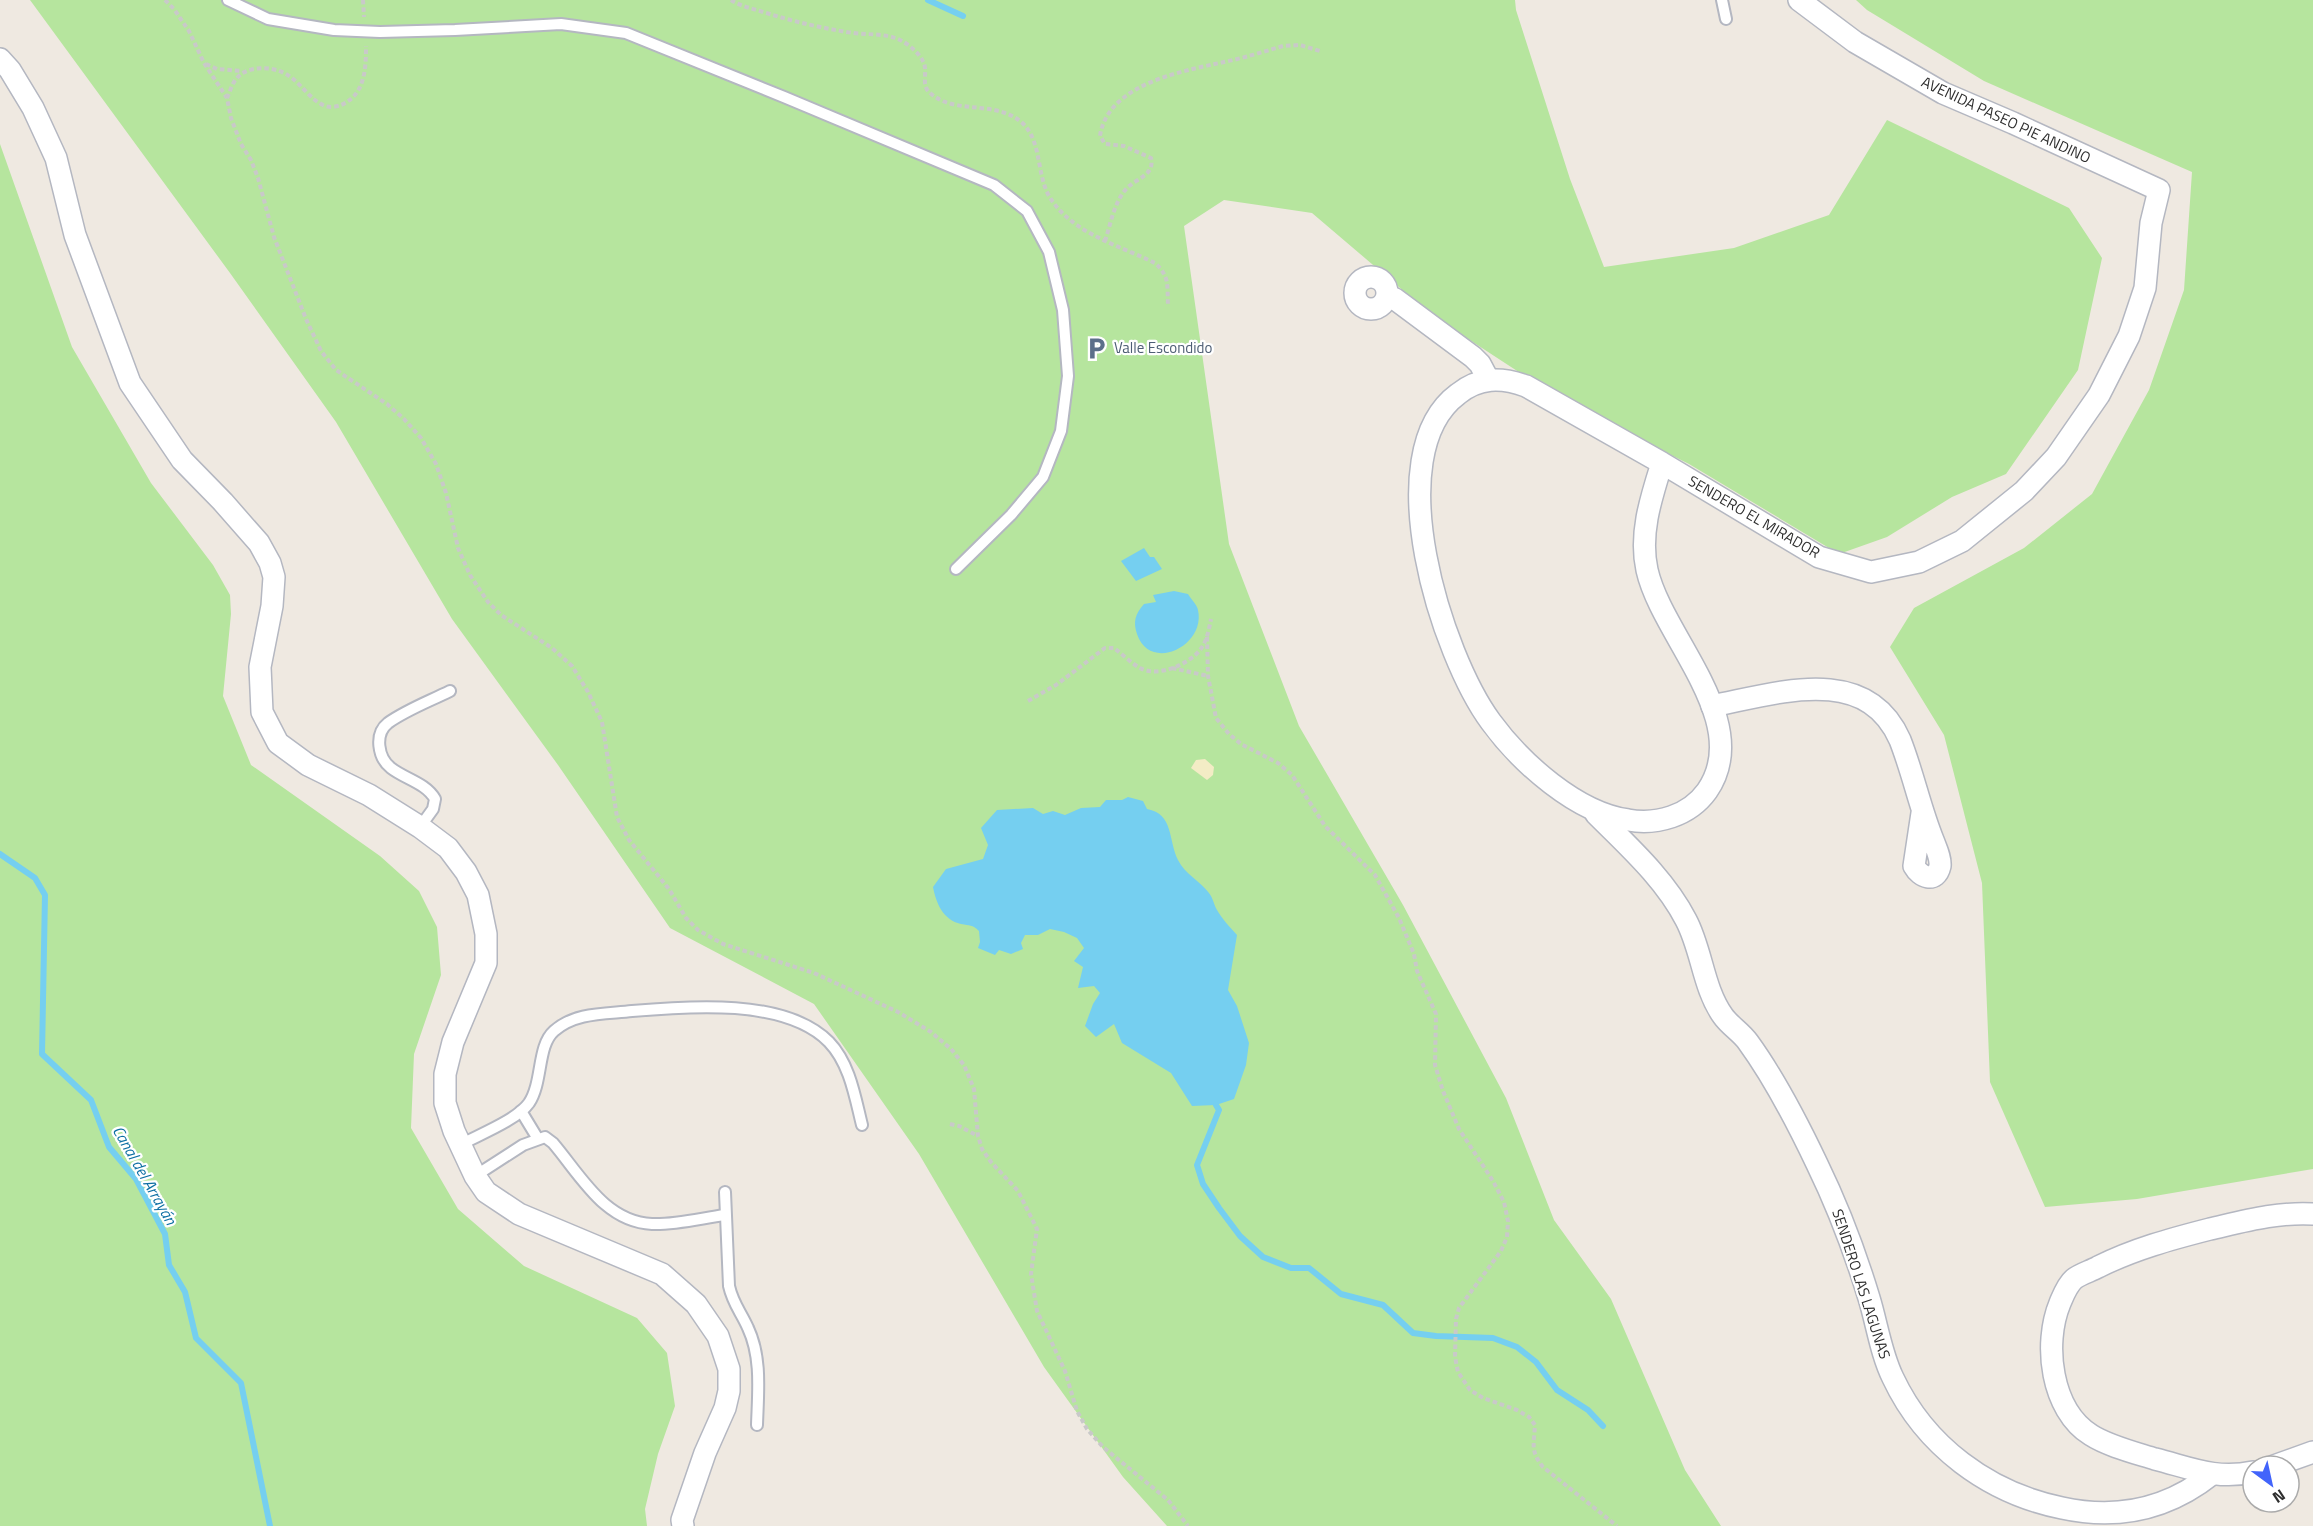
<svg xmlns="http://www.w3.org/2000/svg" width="2313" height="1526" viewBox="0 0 2313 1526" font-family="'Titillium Web',sans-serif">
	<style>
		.green { fill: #b6e59e }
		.sand { fill: #f3ecc5 }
		.water { fill: #75cff0 }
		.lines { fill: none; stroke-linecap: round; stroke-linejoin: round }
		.stream { stroke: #75cff0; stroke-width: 6 }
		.service-casing { stroke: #b4b7c1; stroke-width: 14 }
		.minor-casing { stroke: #b4b7c1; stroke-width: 24 }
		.path { stroke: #c9c9c9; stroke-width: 4; stroke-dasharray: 4.5 3; stroke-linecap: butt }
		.service { stroke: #fff; stroke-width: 10 }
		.minor { stroke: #fff; stroke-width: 21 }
		.labels { text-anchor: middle; stroke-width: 4.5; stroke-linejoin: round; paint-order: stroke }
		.street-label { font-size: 15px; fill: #2e2e2e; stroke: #fff }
		.service-label { font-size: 15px; fill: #4e5e75; stroke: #fff; text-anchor: start }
		.water-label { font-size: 16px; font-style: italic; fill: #0d6fa3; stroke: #fff }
	</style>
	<rect width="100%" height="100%" fill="#efe9e1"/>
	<!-- green -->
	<g class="green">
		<polygon points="30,0 1515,0 1516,10 1570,179 1604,267 1734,248 1829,215 1887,120 2069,208 2102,258 2078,370 2006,474 1952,497 1887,537 1839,554 1689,464 1563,401 1433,316 1312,213 1224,200 1184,226 1229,544 1299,726 1403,905 1506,1098 1554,1220 1611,1299 1685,1470 1721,1526 1167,1526 1123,1477 1044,1367 919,1154 814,1004 670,928 558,765 452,619 336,422 230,273"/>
		<polygon points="1856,0 2313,0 2313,1169 2137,1199 2045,1207 1990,1082 1982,883 1944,735 1890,647 1914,608 2024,548 2092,494 2149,390 2184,290 2192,172 1984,81 1867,10"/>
		<polygon points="0,144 72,347 151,483 213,565 230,595 231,614 223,696 251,765 380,856 419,891 437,927 441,975 414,1054 411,1128 458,1209 524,1266 637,1318 667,1353 675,1406 658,1454 645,1509 647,1526 0,1526"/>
	</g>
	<!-- sand -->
	<polygon class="sand" points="1205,759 1214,767 1213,775 1207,780 1191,768 1196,760"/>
	<!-- water -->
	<g class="water">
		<polygon points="1144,548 1150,557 1154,557 1162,569 1136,581 1121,561"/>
		<path d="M1174,591L1188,594C1191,599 1197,605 1198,610C1206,646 1150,673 1137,634C1133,622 1135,614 1144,604L1156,602L1153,595Z"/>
		<path d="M1128,797L1143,801L1147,809C1174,814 1168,840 1178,860C1185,874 1200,881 1209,893C1213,898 1214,905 1217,910C1222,919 1230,927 1237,935L1228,990L1237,1006L1249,1043L1246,1065L1234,1099L1216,1105L1192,1106L1171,1073L1122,1043L1114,1024L1096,1037L1085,1026L1093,1004L1100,993L1094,986L1078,988L1083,967L1074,961L1084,948L1077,938L1064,932L1050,929L1038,935H1025L1021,943L1023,949L1011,954L999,950L995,955L978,948L980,942L979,931C972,924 970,926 961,924C943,920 936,903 933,887L946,869L983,859L988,845L981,828L997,810L1033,808L1043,814L1053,811L1065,815L1081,808L1100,807L1106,800H1122Z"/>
	</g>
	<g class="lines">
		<!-- stream -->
		<g class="stream">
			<polyline points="928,0 963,16"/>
			<polyline points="0,854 35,878 45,895 42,1054 91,1100 109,1147 136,1179 165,1234 169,1265 185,1292 196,1338 241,1383 270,1526"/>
			<polyline points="1216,1105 1219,1110 1197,1165 1203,1184 1219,1208 1240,1236 1263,1257 1291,1268 1309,1268 1341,1294 1383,1305 1413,1333 1436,1336 1493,1338 1517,1347 1536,1362 1557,1390 1588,1410 1603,1426"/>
		</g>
		<defs>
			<g id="service">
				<polyline points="228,0 268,19 334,30 380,32 455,30 561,24 626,33 784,97 994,185 1027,211 1049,252 1063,310 1068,376 1061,431 1043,477 1011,515 956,569"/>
				<polyline points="1722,0 1726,19"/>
				<path d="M420,827L433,809L435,799C426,783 405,779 391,768C378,758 374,734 388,723C406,710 430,701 450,691"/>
				<polyline points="521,1111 538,1139"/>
				<path d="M460,1145C478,1135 517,1120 529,1103C543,1082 537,1046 554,1031C575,1012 606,1014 632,1011C688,1006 786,998 829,1042C850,1064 855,1097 862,1125"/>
				<path d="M475,1176L523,1145L545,1137L553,1143C581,1176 605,1222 652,1224C676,1225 702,1218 725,1215"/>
				<path d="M725,1192L729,1286C733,1304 741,1312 748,1328C762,1358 758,1392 757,1425"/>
			</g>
			<g id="minor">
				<polyline points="0,59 10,70 33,108 56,158 75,235 130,383 182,460 223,502 259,543 270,563 274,577 272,606 260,667 262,712 278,743 308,765 369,795 420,827 448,848 466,872 478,895 486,934 486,963 453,1042 445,1074 445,1103 454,1131 475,1176 486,1192 519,1214 662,1274 696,1304 718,1336 729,1369 729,1391 725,1408 705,1453 682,1520 683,1526"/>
				<circle cx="1371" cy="293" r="16"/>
				<polyline points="1388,296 1395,299 1473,357 1480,364 1488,379"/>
				<path d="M1662,463C1651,498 1639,534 1647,570C1662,637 1755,722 1707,791C1689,816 1657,825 1628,820C1577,813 1521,763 1491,722C1442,656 1377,454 1458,394C1479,377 1501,377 1526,386L1662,463L1819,557L1871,572L1919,562L1962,541L2024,491L2056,457L2099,395L2129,336L2145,288L2151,223L2159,190L2013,123L1943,93L1855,42L1799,0"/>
				<path d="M1712,706C1775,694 1866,662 1900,740C1913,773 1920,808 1933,840C1936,848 1941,858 1940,866C1936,884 1920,877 1914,866L1922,813"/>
				<path d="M1596,814C1628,846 1665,879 1686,920C1702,950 1703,988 1723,1016C1730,1026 1741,1032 1748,1042C1775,1079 1797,1122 1817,1164C1838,1207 1855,1252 1869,1298C1877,1324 1881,1354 1893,1378C1925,1446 1988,1493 2062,1508C2117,1520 2168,1509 2212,1474"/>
				<polyline points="2274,1466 2313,1452"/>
				<path d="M2253,1472C2216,1480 2191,1468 2155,1459C2136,1453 2108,1446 2091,1435C2051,1410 2043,1344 2060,1303C2063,1296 2067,1285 2074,1279C2080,1274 2091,1271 2098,1267C2134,1249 2171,1239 2210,1229C2245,1221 2277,1212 2313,1214"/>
			</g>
		</defs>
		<!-- service casing -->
		<use href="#service" class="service-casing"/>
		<!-- minor casing -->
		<use href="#minor" class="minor-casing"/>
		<!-- path -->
		<g class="path">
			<polyline points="165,0 174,9 189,31 204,63 227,98 231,118 241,144 251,160 258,178 274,237 306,319 321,351 336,370 387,404 404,419 421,438 436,464 446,493 458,548 470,575 488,602 501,615 552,648 572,666 588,692 602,722 617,817 629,840 669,889 686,918 698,930 723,944 814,973 898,1012 931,1032 951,1049 964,1065 974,1089 978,1136 982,1149 991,1162 1018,1191 1037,1229 1031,1274 1037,1311 1065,1371 1077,1411 1087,1429 1103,1447 1168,1500 1188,1526"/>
			<polyline points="363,0 364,17"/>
			<path d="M731,0C740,6 750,8 760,11C791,21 821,28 853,33C870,35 887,33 902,41C911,46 924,57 925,68C926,77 922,86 930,93C955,115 993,100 1020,121C1042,138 1036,173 1049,196C1071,233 1118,245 1155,263C1170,277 1167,285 1168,305"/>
			<polyline points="206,64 217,69 242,71"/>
			<path d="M227,98C230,92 232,83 237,78C246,66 271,66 284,73C299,80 308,98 323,105C328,108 336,107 341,105C365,95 366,69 366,46"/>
			<path d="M1105,241C1111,223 1114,202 1127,188C1137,178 1155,175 1151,158L1124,146L1105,144L1100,136C1108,81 1190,70 1233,60C1250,56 1266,51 1283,46L1300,45L1320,51"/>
			<path d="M1207,637L1208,676L1216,718L1229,734L1241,744L1278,763L1292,775L1325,826L1375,875L1399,918L1414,954L1417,971L1436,1014L1435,1065L1443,1091L1459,1129L1493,1181L1504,1202L1508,1221L1507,1237L1501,1251L1459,1308L1456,1319L1455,1357L1458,1372L1470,1390L1483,1398L1517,1410L1529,1417L1535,1425C1534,1444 1530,1451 1543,1467L1617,1526"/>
			<polyline points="1172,668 1208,676"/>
			<path d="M1028,701L1056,685L1105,648H1114C1122,654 1131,663 1140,668C1158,678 1189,664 1200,650C1207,641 1209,629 1211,619"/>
			<polyline points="950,1124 959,1126 978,1136"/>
		</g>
		<!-- service -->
		<use href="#service" class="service"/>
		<!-- minor -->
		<use href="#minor" class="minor"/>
	</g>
	<!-- icons -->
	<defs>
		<symbol id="parking-bare" viewBox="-9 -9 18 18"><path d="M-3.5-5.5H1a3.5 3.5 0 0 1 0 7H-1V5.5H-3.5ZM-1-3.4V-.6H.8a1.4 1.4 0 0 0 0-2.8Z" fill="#5c6f8a" stroke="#fff" stroke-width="2.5" paint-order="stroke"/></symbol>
	</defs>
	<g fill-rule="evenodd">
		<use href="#parking-bare" x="1080" y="332" width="33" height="33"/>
	</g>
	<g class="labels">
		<!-- street labels -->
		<g class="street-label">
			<text transform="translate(2006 120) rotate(25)" y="5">AVENIDA PASEO PIE ANDINO</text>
			<text transform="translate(1754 517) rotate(30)" y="5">SENDERO EL MIRADOR</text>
			<text transform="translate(1861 1284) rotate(72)" y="5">SENDERO LAS LAGUNAS</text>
		</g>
		<!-- service labels -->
		<g class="service-label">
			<text x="1114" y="353">Valle Escondido</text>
		</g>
		<!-- water labels -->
		<g class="water-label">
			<text transform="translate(145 1175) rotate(60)" y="6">Canal del Arrayán</text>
		</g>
	</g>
	<!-- north arrow -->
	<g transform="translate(2271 1484) rotate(147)"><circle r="28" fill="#ffffff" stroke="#ababab" stroke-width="1.5"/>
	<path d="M0-4.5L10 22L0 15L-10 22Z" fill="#4264fb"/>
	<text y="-9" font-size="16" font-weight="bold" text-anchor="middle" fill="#2e2e2e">N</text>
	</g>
</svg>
